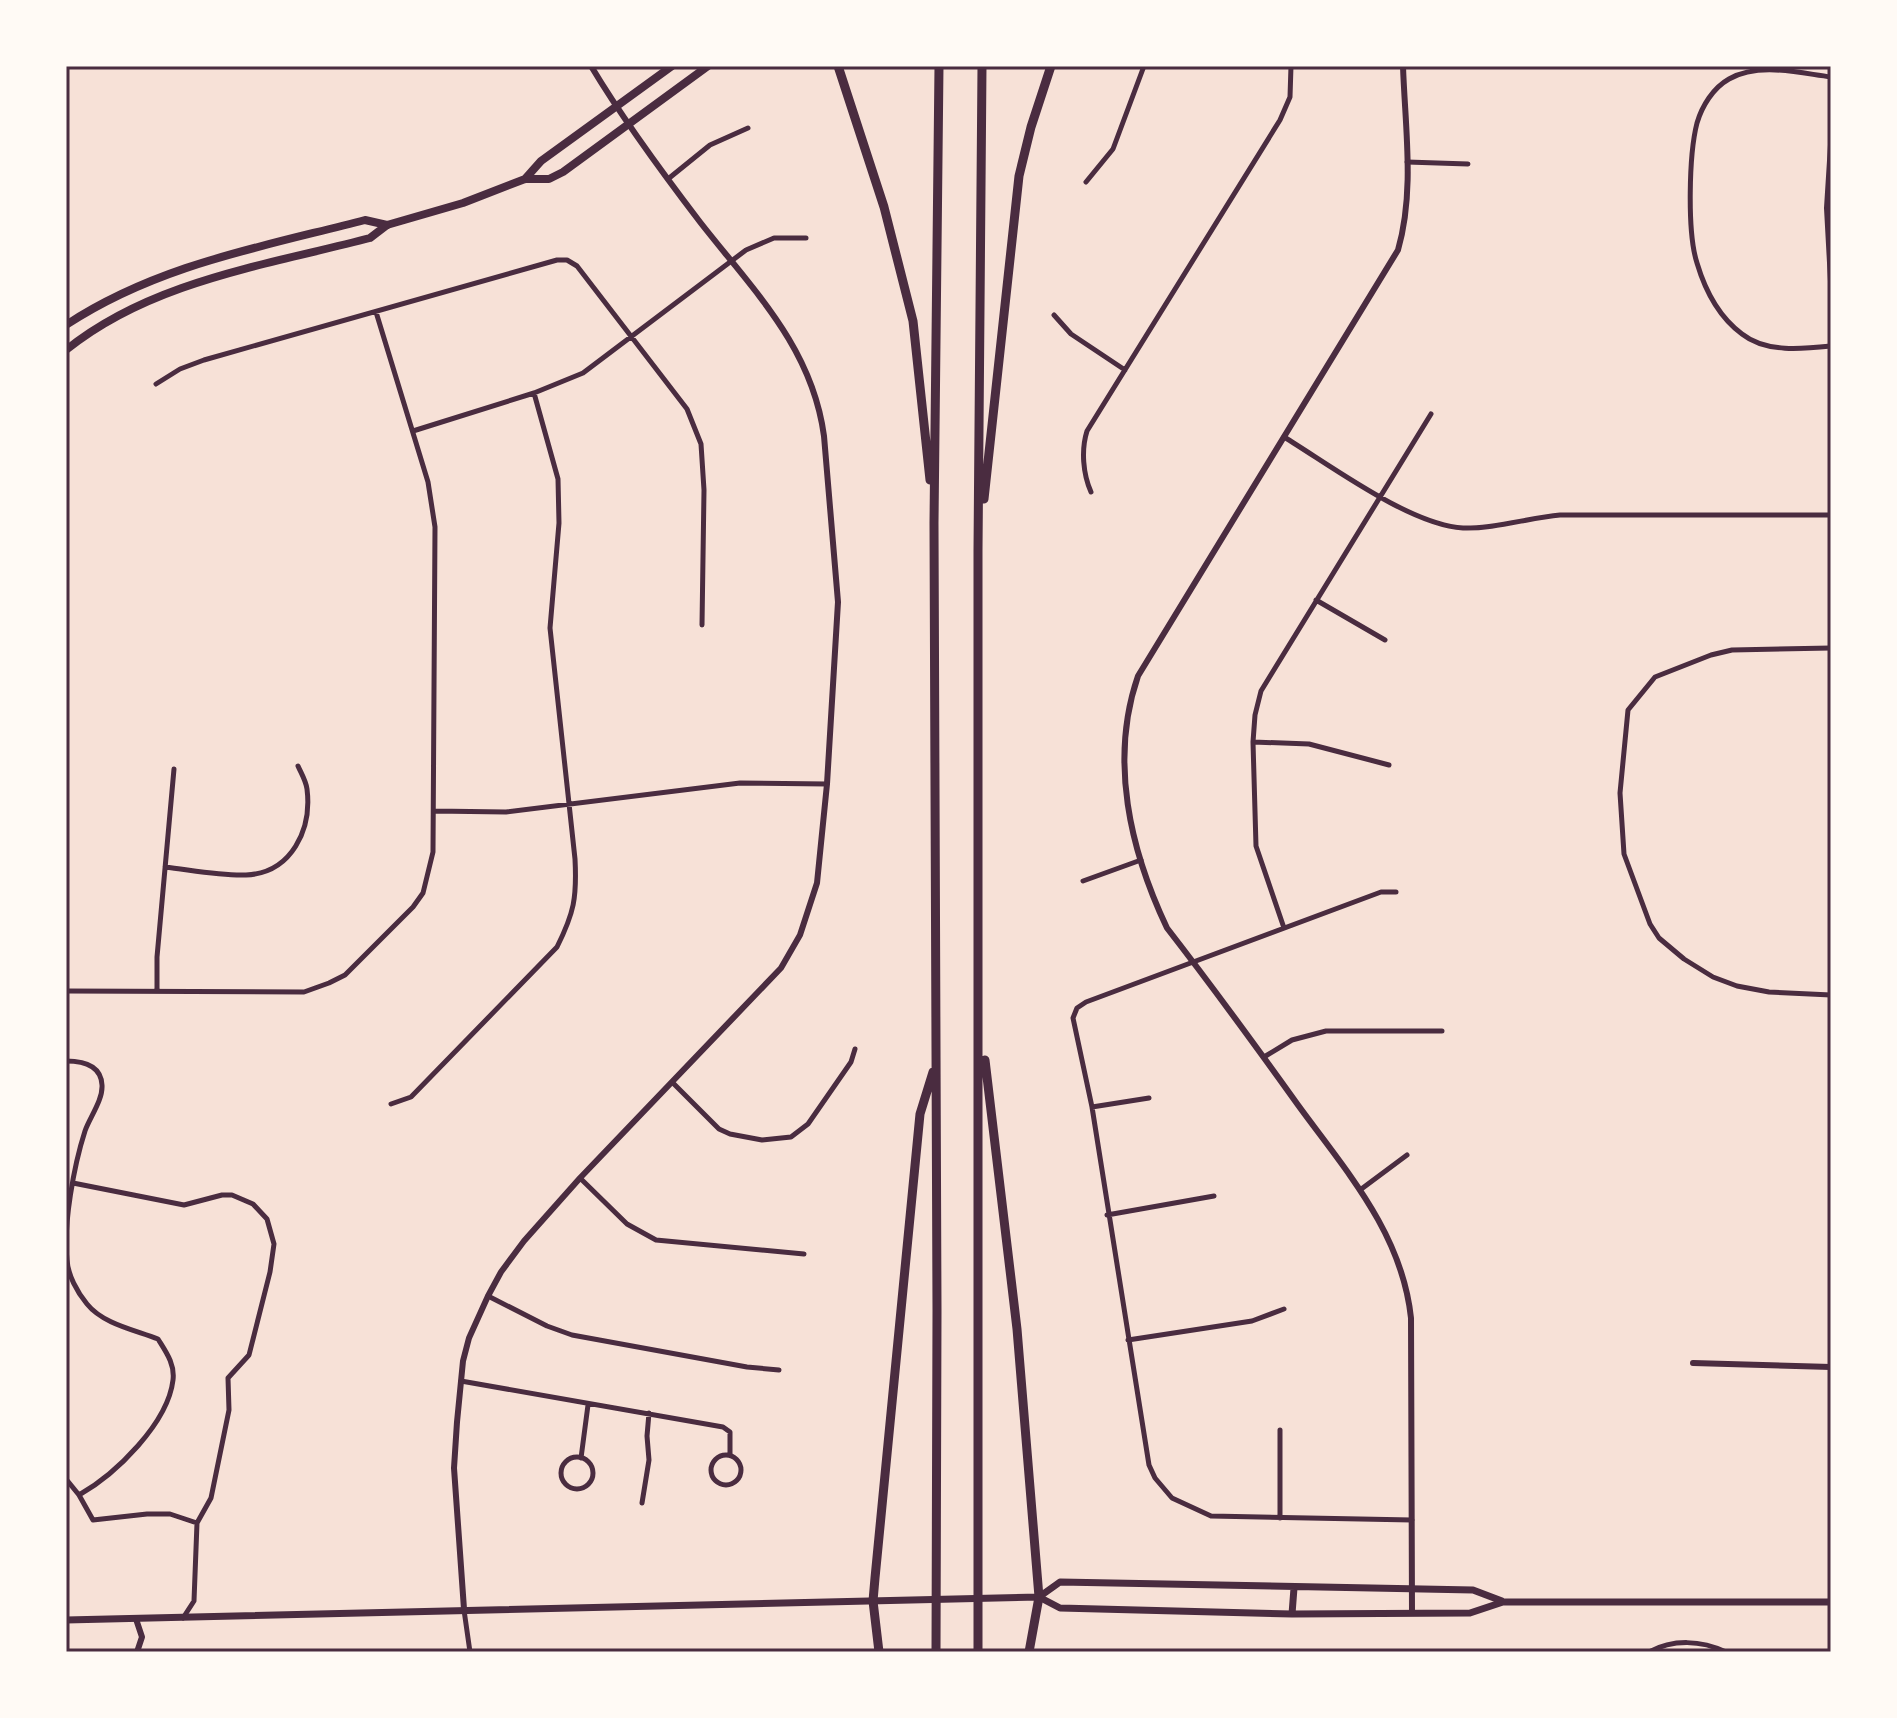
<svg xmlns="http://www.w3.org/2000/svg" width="1897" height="1718" font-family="Jost,sans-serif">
  <rect width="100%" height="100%" fill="#f7e1d7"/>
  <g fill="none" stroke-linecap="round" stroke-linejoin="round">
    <path stroke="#4a2c40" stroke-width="5" d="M1831,77c-32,-4 -72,-15 -102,2 -16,9 -27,27 -32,44 -8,31 -10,109 0,140 8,27 22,54 45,71 24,19 61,15 89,12
      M1407,162l61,2
      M668,179l42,-34 38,-17
      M1086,182l27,-33 31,-83
      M1054,315l17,19 54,36
      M156,384l24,-15 24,-9 353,-100h10l10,6 110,143 14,35 3,46 -2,135
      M413,431l121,-38 49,-20 163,-123 28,-12h32
      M1284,437c46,28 126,88 179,91 31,1 65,-10 97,-13h271
      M1091,492c-8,-18 -10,-42 -4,-61l193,-311 10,-23 1,-31
      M1316,600l69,40
      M1831,648l-99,2 -21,5 -56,22 -27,33 -8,83 4,61 26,70 9,14 25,21 29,18 24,9 32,6 62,3
      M1253,742l56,2 80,21
      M434,811l72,1 234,-29 87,1
      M165,867c26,3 55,9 81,8 46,-2 66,-46 61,-86 -1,-8 -6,-16 -9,-23
      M1083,881l58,-21
      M1396,892h-15l-295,110 -9,6 -4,10 19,89 57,358 6,13 17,20 39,18 201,4
      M1284,928l-28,-82 -3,-104 2,-27 6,-24 170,-277
      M157,990v-33l17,-188
      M66,991l238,1 25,-9 16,-8 68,-68 10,-14 10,-41 2,-325 -7,-45 -52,-170
      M1264,1057l28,-17 34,-9h116
      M66,1061c17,0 35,4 36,24 1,15 -12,32 -17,46 -11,34 -22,94 -18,129 1,15 10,32 20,44 16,20 48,26 71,35 8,13 17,25 15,41 -5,43 -57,94 -94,115
      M673,1083l46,46 11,5 32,6 29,-3 17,-13 43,-62 4,-13
      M391,1104l20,-7 146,-150c17,-34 20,-49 18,-88l-25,-231 9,-105 -1,-44 -24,-86
      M1092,1107l57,-9
      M580,1178l47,46 29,16 148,14
      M73,1183l111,22 38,-10h10l21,9 14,15 7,25 -4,28 -21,83 -21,23 1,32 -18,88 -14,25 -3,78 -11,17
      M1360,1190l47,-35
      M1107,1215l107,-19
      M488,1296l59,30 25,9 175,32 32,3
      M1128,1340l124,-19 32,-12
      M461,1381l262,46 7,5v22
      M711 1470a15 15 0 1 1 30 0a15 15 0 1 1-30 0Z
      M561 1473a16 16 0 1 1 32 0a16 16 0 1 1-32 0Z
      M581,1458l7,-53
      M66,1479l13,16 14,25 54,-6h23l27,9
      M642,1503l7,-43 -2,-24 2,-23
      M1280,1518v-88
      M464,1610l6,42
      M1649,1652c24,-13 52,-12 77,0"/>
    <path stroke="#4a2c40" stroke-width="6" d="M1403,66c2,61 12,125 -5,184l-260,426c-29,84 -8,174 29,252 45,58 88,117 131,177 48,66 104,128 113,213l1,295
      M1831,145l-4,63 4,73
      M1693,1363l138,4
      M464,1609l-10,-141 3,-46 6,-61 6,-23 19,-42 13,-24 23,-31 56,-63 201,-210 19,-33 17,-52 10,-99 11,-182 -14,-166c-12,-89 -71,-146 -124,-214 -39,-51 -76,-101 -109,-156
      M136,1619l6,18 -5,15"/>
    <path stroke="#4a2c40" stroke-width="7" d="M1039,1597l21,-15 413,8 29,11
      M1292,1614l2,-26
      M66,1620l973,-23 21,11 232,6 178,-1 33,-11h328"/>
    <path stroke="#4a2c40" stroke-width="8" d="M525,179l16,-18 131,-95
      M66,325c91,-60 195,-78 299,-105l22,5
      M66,350c85,-69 201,-85 304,-112l17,-13 76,-22 62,-24h24l14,-7 145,-106"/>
    <path stroke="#4a2c40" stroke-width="9" d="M838,66l46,141 29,114 17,159
      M984,499l35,-323 12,-49 20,-61
      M985,1060l32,269 22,268 -10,55
      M879,1652l-6,-51 2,-23 45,-464 13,-42
      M936,1652l1,-341 -3,-788 5,-457
      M978,1652v-1102l4,-484"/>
  </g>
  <rect width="1897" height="1718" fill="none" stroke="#fffaf5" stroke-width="136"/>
  <rect x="68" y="68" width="1761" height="1582" fill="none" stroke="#4a2c40" stroke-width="3"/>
</svg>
